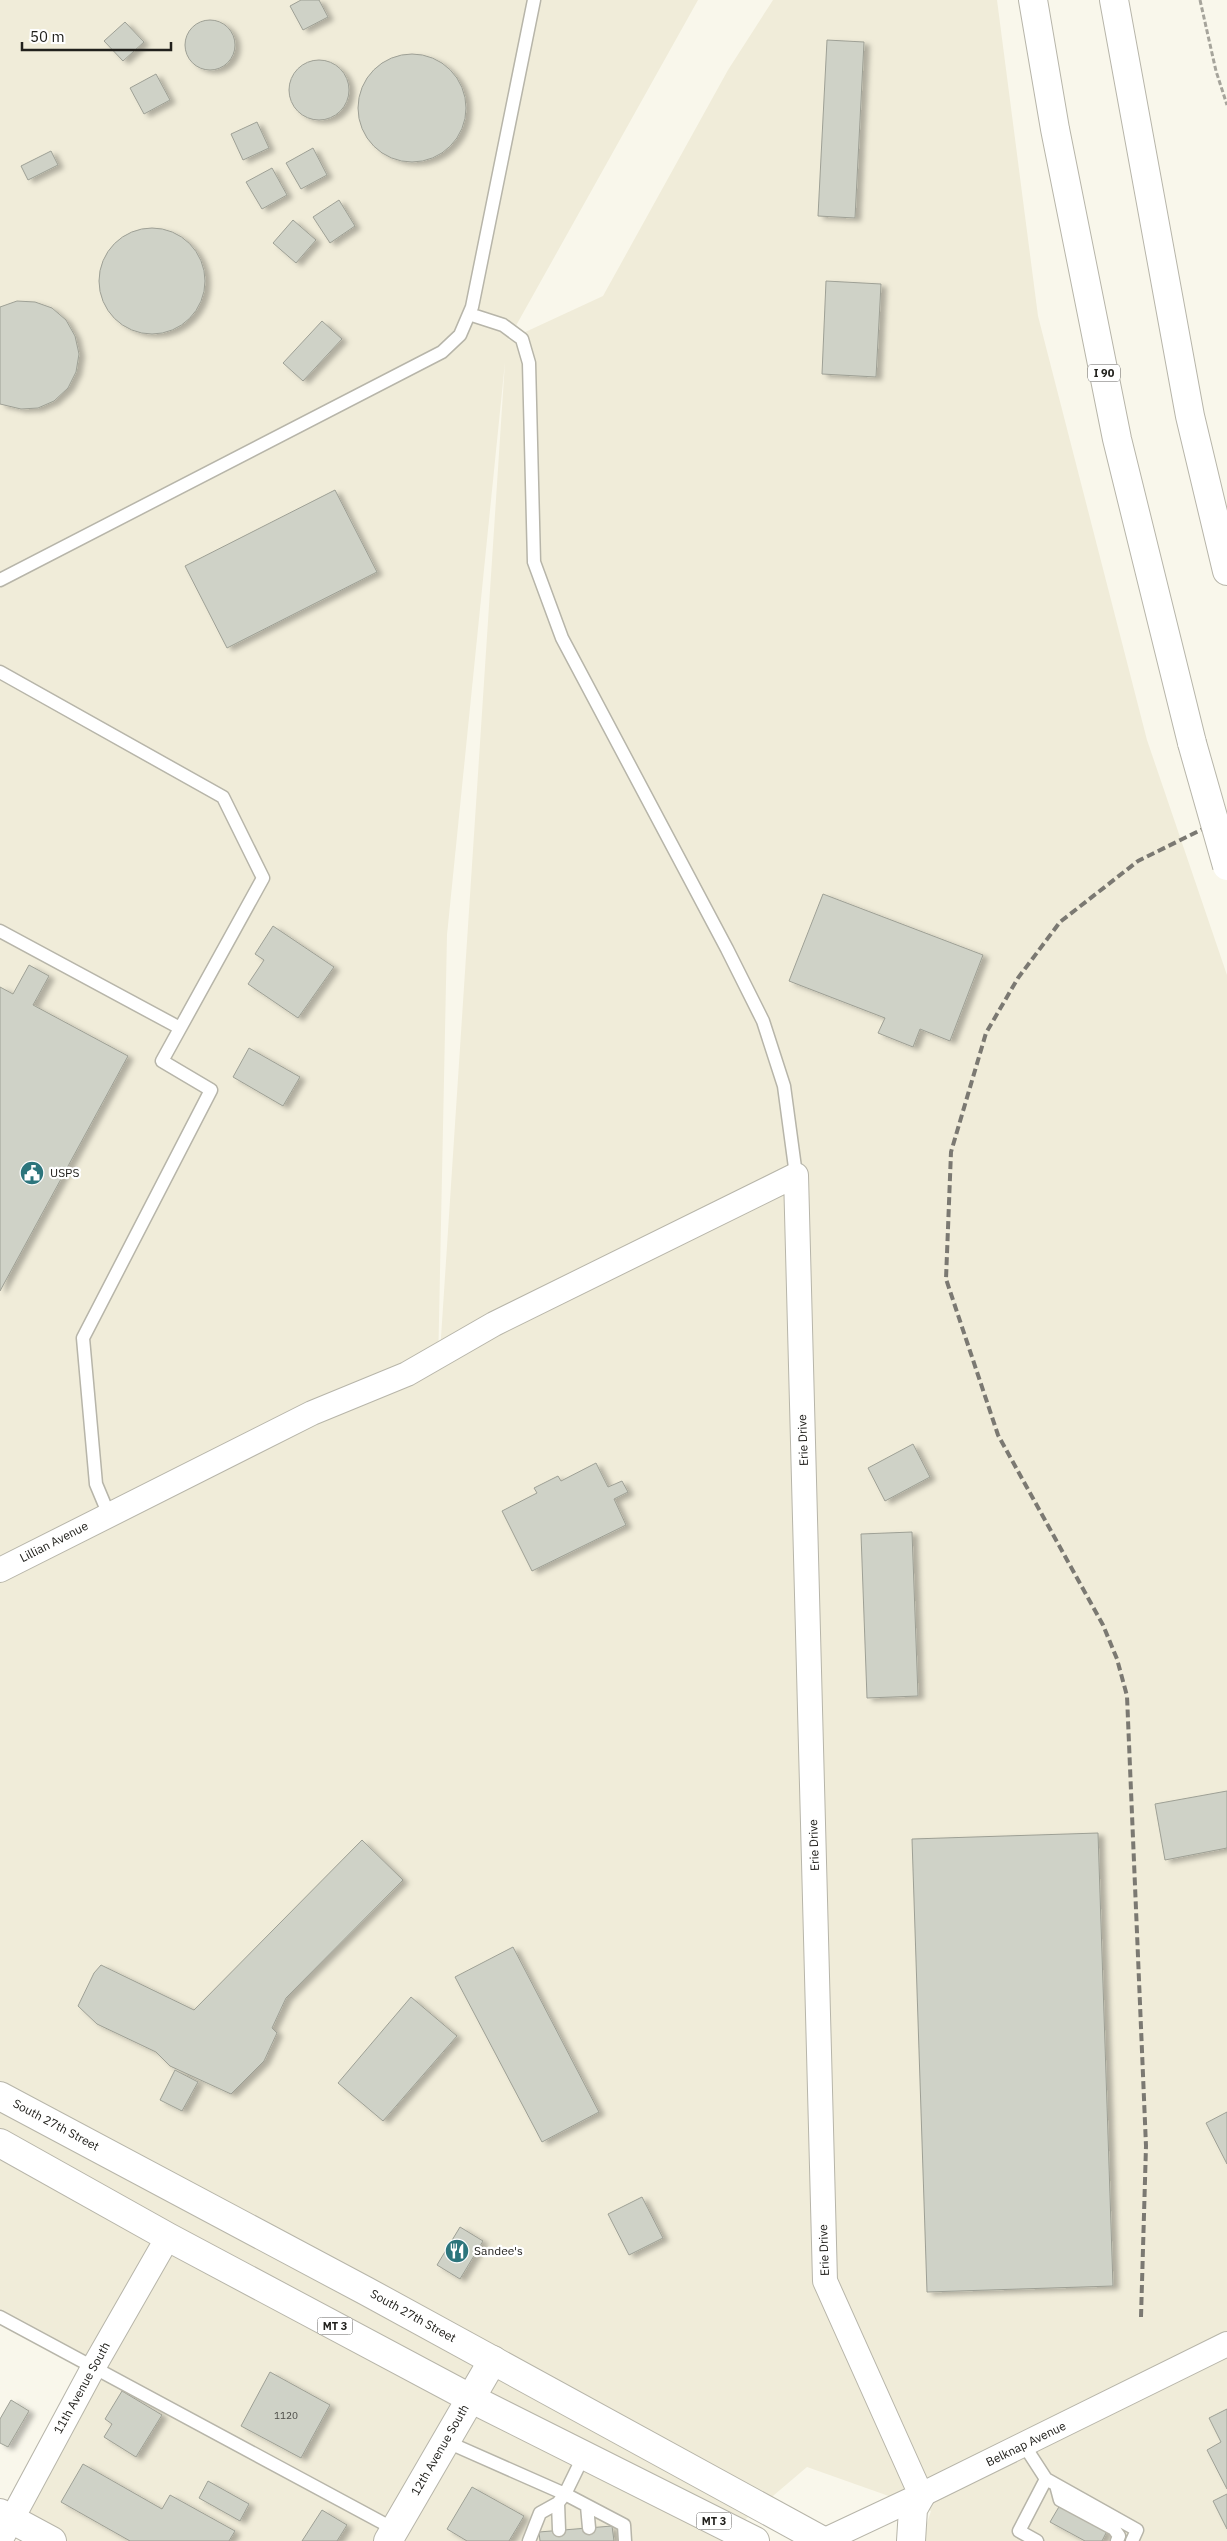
<svg xmlns="http://www.w3.org/2000/svg" width="1227" height="2541" font-family="'IBM Plex Sans',sans-serif">
  <defs>
    <filter id="shadow"><feDropShadow dx="5.5" dy="3" stdDeviation="2.5" flood-color="#0004"/></filter>
  </defs>
  <rect width="100%" height="100%" fill="#f9f7eb"/>
  <path fill="#f0ecd9" fill-rule="evenodd" d="M0,0h698l-190,340 95,-44 125,-226 45,-70h224l41,316 109,424 80,235v1566h-306l10,-30 -124,-44 -87,74h-668l-41,-22 81,-151 -92,-51zM505,362l-66,1006h-1l9,-433z"/>
  <path fill="#cfd2c7" stroke="#9ea095" filter="url(#shadow)" d="M301,0h18l9,17 -25,13 -13,-24z
    M185 45a25 25 0 1 1 50 0a25 25 0 1 1-50 0Z
    M125,22l19,20 -21,19 -19,-20z
    M827,40l37,2 -9,176 -37,-2z
    M358 108a54 54 0 1 1 108 0a54 54 0 1 1-108 0Z
    M289 90a30 30 0 1 1 60 0a30 30 0 1 1-60 0Z
    M156,74l14,26 -26,14 -14,-26z
    M257,122l12,26 -26,12 -12,-26z
    M313,148l14,27 -26,14 -15,-26z
    M51,151l7,14 -30,15 -7,-14z
    M272,168l15,27 -25,14 -16,-27z
    M339,200l16,26 -25,17 -17,-26z
    M293,220l23,20 -20,23 -23,-20z
    M99 281a53 53 0 1 1 106 0a53 53 0 1 1-106 0Z
    M826,281l55,3 -5,93 -54,-3z
    M17,301l18,1 17,6 14,12 9,16 4,18 -3,18 -8,16 -14,13 -16,7 -17,1 -21,-5v-97z
    M322,321l20,18 -39,42 -20,-18z
    M335,490l42,82 -150,76 -42,-82z
    M823,894l160,61 -33,86 -30,-12 -7,18 -35,-14 7,-15 -96,-37z
    M273,926l61,41 -36,51 -50,-34 16,-24 -9,-6z
    M29,965l20,11 -16,29 95,51 -128,235v-304l13,7z
    M249,1048l51,29 -17,29 -50,-29z
    M913,1444l17,33 -45,24 -17,-33z
    M596,1463l12,24 14,-6 6,11 -14,7 12,26 -94,46 -30,-60 35,-18 -3,-5 24,-12 3,5z
    M912,1532l6,164 -51,2 -6,-164z
    M1227,1791v57l-62,12 -10,-56z
    M1098,1833l15,453 -186,6 -15,-453z
    M362,1840l41,40 -117,118 -14,30 5,5 -13,28 -33,33 -61,-28 -14,-14 -59,-28 -19,-18 16,-33 7,-8 93,45z
    M513,1947l86,165 -57,30 -87,-165z
    M411,1997l46,39 -74,85 -45,-38z
    M175,2070l23,12 -16,29 -22,-11z
    M1227,2112v52l-21,-41z
    M642,2197l21,41 -34,17 -21,-41z
    M460,2227l23,14 -23,38 -23,-14z
    M270,2372l60,33 -29,53 -60,-32z
    M122,2391l40,24 -26,42 -32,-20 8,-13 -7,-5z
    M11,2400l18,11 -21,36 -8,-4v-24z
    M1227,2409v80l-20,-39 14,-8 -12,-24z
    M83,2464l79,45 8,-14 65,36 -6,10h-99l-69,-39z
    M208,2481l41,23 -9,17 -41,-23z
    M472,2487l52,29 -15,25h-42l-20,-12z
    M1227,2494v35l-14,-28z
    M1060,2505l47,26 -5,10h-17l-35,-19z
    M322,2510l25,15 -10,16h-35z
    M612,2526l2,15h-74l-1,-9z"/>
  <g fill="none" stroke-linecap="round" stroke-linejoin="round">
    <g stroke="#b7b5a9" stroke-width="15">
      <path id="lane" d="M469,314l34,11 19,14 7,24 5,199 28,76 165,311 36,72 21,65 12,89
        M0,580l442,-228 18,-17 12,-28 62,-307
        M0,672l223,125 40,81 -101,183 49,29 -128,248 13,146 13,31
        M0,931l180,97
        M0,2317l394,212
        M445,2441l120,53 19,-39
        M1024,2445l22,34 91,51 -5,11
        M1056,2485l4,15 54,29 5,7 -2,5
        M558,2503l1,27
        M587,2506l2,22
        M529,2541l11,-28 18,-10 7,-9 59,31 1,16
        M1037,2541l-18,-10 27,-52"/>
    </g>
    <g stroke="#b7b5a9" stroke-width="26">
      <path id="street" d="M0,1570l312,-157 95,-39 87,-50 302,-149 29,1106 96,214
        M0,2541l93,-173 75,-131
        M823,2541l98,-46 306,-151"/>
    </g>
    <g stroke="#b7b5a9" stroke-width="30">
      <path id="secondary" d="M0,2513l52,28
        M388,2541l105,-181"/>
    </g>
    <g stroke="#b7b5a9" stroke-width="30">
      <path id="primary" d="M0,2096l366,195 457,250
        M0,2143l168,94 302,161 285,143
        M911,2541l2,-32 8,-14"/>
    </g>
    <g stroke="#b7b5a9" stroke-width="30">
      <path id="highway" d="M1033,0l22,129 62,310 75,304
        M1114,0l76,416 37,155"/>
    </g>
    <path stroke="#a6a49b" stroke-width="3" stroke-dasharray="5 2.5" stroke-linecap="butt" d="M1200,0l16,71 11,34"/>
    <use href="#lane" stroke="#fff" stroke-width="12"/>
    <use href="#street" stroke="#fff" stroke-width="24"/>
    <use href="#secondary" stroke="#fff" stroke-width="28"/>
    <use href="#primary" stroke="#fff" stroke-width="28"/>
    <use href="#highway" stroke="#fff" stroke-width="28"/>
    <path stroke="#7b7972" stroke-width="4" stroke-dasharray="8 4" stroke-linecap="butt" d="M1141,2317l5,-171 -19,-450 -10,-37 -14,-34 -105,-190 -52,-156 5,-127 35,-119 32,-55 42,-56 78,-61 89,-44"/>
    <g stroke="#b7b5a9" stroke-width="30" stroke-linecap="butt">
      <path id="highway-bridge" d="M1192,743l35,123"/>
    </g>
    <use href="#highway-bridge" stroke="#fff" stroke-width="28"/>
  </g>
  <defs>
    <g id="civic-disc" transform="scale(1.25)"><circle r="9.5" fill="#2c757c" stroke="#fff"/><path d="M-.6-6.5H3V-4.5H.6V-3L4-1V1h2V6H-6V1h2V-1L-.6-3ZM-1.2 2.5V6h2.4V2.5Z" fill="#fff"/></g>
    <g id="restaurant-disc" transform="scale(1.25)"><circle r="9.5" fill="#2c757c" stroke="#fff"/><path d="M-5-6h1v4h1v-4h1v4h1v-4h1v5L-1.5 .5V6h-2V.5L-5-1ZM5-6V6H3V1.5H1.5Q1.5-4 5-6Z" fill="#fff"/></g>
  </defs>
  <g fill-rule="evenodd">
    <use href="#civic-disc" x="32" y="1173"/>
    <use href="#restaurant-disc" x="457" y="2251"/>
  </g>
  <g text-anchor="middle" stroke-width="4.5" stroke-linejoin="round" paint-order="stroke">
    <g font-size="10" fill="#4c4c47">
      <text x="286" y="2419">1120</text>
    </g>
    <g fill="#fff" stroke="#646360" stroke-width="1">
      <rect x="1088" y="364.5" width="32" height="17" rx="4"/>
      <rect x="317.5" y="2317.5" width="35" height="17" rx="4"/>
      <rect x="696.5" y="2512.5" width="35" height="17" rx="4"/>
    </g>
    <g font-size="11" font-weight="bold" fill="#21201c">
      <text x="1104" y="377">I 90</text>
      <text x="335" y="2330">MT 3</text>
      <text x="714" y="2525">MT 3</text>
    </g>
    <g font-size="12" fill="#21201c" stroke="#fff" text-anchor="start">
      <text x="50" y="1177">USPS</text>
      <text x="474" y="2255">Sandee's</text>
    </g>
    <g font-size="12" fill="#21201c" stroke="#fff">
      <text transform="translate(803 1440) rotate(-92)" y="4">Erie Drive</text>
      <text transform="translate(54 1542) rotate(-27)" y="4">Lillian Avenue</text>
      <text transform="translate(814 1845) rotate(-92)" y="4">Erie Drive</text>
      <text transform="translate(56 2125) rotate(28)" y="4">South 27th Street</text>
      <text transform="translate(824 2250) rotate(-92)" y="4">Erie Drive</text>
      <text transform="translate(413 2316) rotate(29)" y="4">South 27th Street</text>
      <text transform="translate(82 2388) rotate(-61)" y="4">11th Avenue South</text>
      <text transform="translate(1026 2444) rotate(-26)" y="4">Belknap Avenue</text>
      <text transform="translate(440 2450) rotate(-60)" y="4">12th Avenue South</text>
    </g>
  </g>
  <path d="M22 42v8h149v-8" fill="none" stroke="#21201c" stroke-width="2.5"/>
  <text x="30" y="42" font-size="15" fill="#21201c" stroke="#ffffff" stroke-width="4" paint-order="stroke">50 m</text>
</svg>
